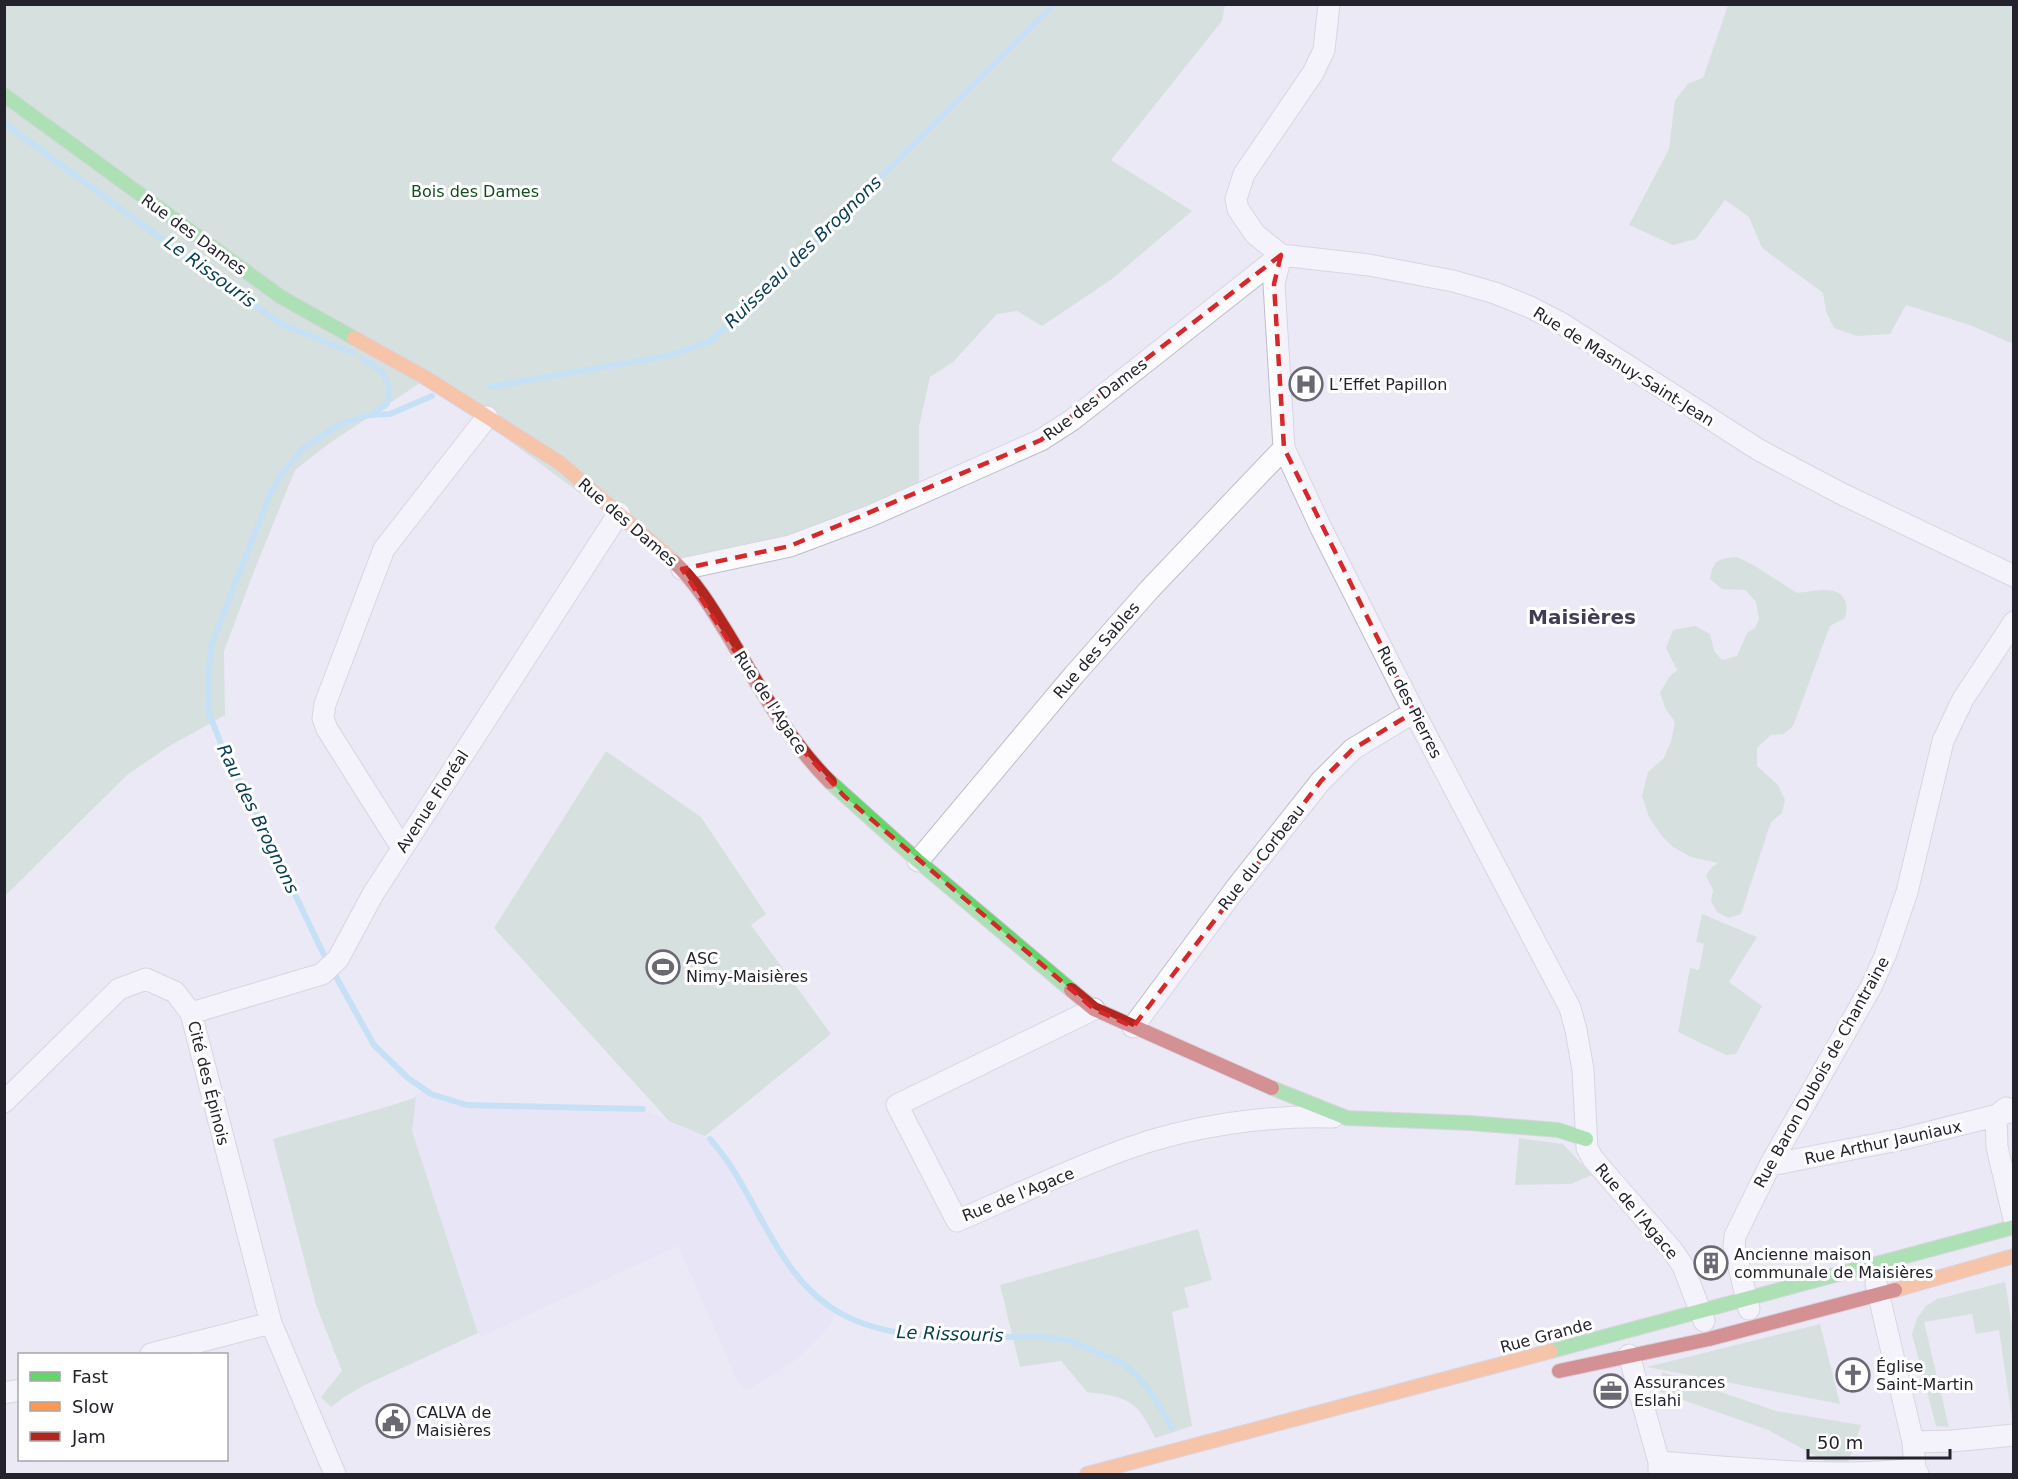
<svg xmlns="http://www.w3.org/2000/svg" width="2018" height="1479" font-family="'DejaVu Sans',sans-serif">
  <rect width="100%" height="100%" fill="#ece9f6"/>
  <path fill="#e3dff8" d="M424,1088l7,6 17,6 19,5 176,4 67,30 12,14 15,22 53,92 15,17 33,28 -14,20 -31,30 -47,29 -9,-11 -59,-134 -198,91 -68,-206 4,-34z"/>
  <path fill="#bad6c1" d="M5,5h1220l-3,16 -111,139 81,51 -80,68 -70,47 -25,-15 -20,3 -44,48 -23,15 -11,49v69l-237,74 -256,-190 -99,66 -32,25 -44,109 -27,72 1,64 -57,32 -41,28 -122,121z
    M1728,5h285v339l-43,-19 -64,-20 -16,29 -33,2 -23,-8 -8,-17 -3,-18 -61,-45 -13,-31 -24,-17 -29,39 -23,6 -44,-20 40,-76 6,-49 14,-17 14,-5z
    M1737,557l18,9 42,27c15,-1 43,-10 49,10 1,4 0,11 -1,15l-15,8 -37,100 -9,8 -13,1 -14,13v18l21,19 7,15 -3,13 -11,9 -30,92 -12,4 -12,-6 -6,-11 2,-11 -7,-14 5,-8 7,-5 -27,-6 -18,-10 -12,-12 -12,-18 -7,-21 6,-24 16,-14 7,-17 4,-19 -9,-12 -6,-17 9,-16 8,-7 -11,-22 7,-18 22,-4 15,8 4,17 8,9 15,-4 10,-23 8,-5 4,-9 -3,-17 -11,-12 -23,-1 -12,-10c3,-19 9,-21 27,-22z
    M606,751l95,66 65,97 -15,11 80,109 -126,102 -36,-15 -175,-193z
    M1702,914l55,23 -28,45 33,24 -26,48 -10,1 -48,-23 12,-64 9,2 5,-26 -8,-2z
    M416,1097l-4,34 66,202 -113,52 -21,12 -13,10 -10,-10 21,-26 -26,-66 -43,-166 120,-34z
    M1519,1138l44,6 29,31 -21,9 -56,1z
    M1198,1229l14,51 -28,8 5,19 -17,5 20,114 -37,12c-18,-38 -27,-41 -68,-46l-26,-31 -41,6 -20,-82z
    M2005,1282l8,49v95l-14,-96 -23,4 -4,-20 -48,8 25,105 -13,-1 -24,-92 5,-16 9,-12 11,-7z
    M1820,1324l20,80 -193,-37z
    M1663,1372l113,39 85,14 -16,47 -77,-42 -113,-40z"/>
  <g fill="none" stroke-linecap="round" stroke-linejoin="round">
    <path stroke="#97d5f5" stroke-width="6" d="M4,123l197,145 80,56 72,29
      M362,358l19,13 9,17 -3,16 -15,10
      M490,387l181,-32 39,-14 45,-39 299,-298
      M432,396l-42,18 -20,1 -30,9 -38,25 -20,25 -12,20 -59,152 -3,34 1,33 16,41 29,55 71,148 49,88 34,33 23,16 36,11 176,4
      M710,1139c48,53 64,137 130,174 51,29 117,23 174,24 13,0 28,-1 41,1 16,2 33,10 47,17 7,3 15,5 21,9 23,16 37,42 49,65"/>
    <g stroke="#bfbdc8" stroke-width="23">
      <path id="street" d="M1329,4l-5,46 -11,23 -69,101 -8,25 2,10 17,25 26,21 88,10 84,16 42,12 35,14 31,16 198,127 81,43 174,83
        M1281,255l-7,29 10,164 37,80 93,184 156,296 6,22 7,40 4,78 6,11 79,91 11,16 21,55
        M682,569l108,-23 80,-30 171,-76 31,-20 209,-165
        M402,848l-75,-119 -4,-11 2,-14 59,-155 103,-132
        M918,861l156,-186 75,-85 135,-142
        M1094,1009l-197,96 60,116c56,-24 111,-51 169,-72 63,-23 140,-34 207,-32
        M191,1013l131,-39 16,-15 35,-65 246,-381
        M1133,1027l103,-139 85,-107 32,-32 61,-37
        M4,1102l115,-113 27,-10 29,13 16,21 80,310 64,151
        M2006,1108l-10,8 1,31 17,72
        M1770,1165l133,-26 111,-28
        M1876,1283l37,159 2,27 3,5
        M1749,1309l-15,-63 1,-10 35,-71 101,-178 14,-31 22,-64 36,-151 20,-42 51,-77
        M151,1354l120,-31
        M1629,1355l30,107v12
        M4,1393l16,-3
        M1913,1442l39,-1 62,-6
        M1659,1462c84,6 172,17 256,7"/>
    </g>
    <g stroke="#bfbdc8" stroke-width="16">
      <path id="fast" d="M4,95l277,202 73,41
        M830,782l88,79 153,129
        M1272,1088l75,30 123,5 88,7 28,9
        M1551,1351l463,-124"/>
    </g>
    <g stroke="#bfbdc8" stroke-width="16">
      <path id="slow" d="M354,338l72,40 134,85 113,98
        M1895,1290l119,-34
        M1087,1474l464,-123"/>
    </g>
    <g stroke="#bfbdc8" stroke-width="16">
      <path id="jam" d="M673,561c23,21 39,48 55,74 31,51 59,104 102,147
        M1071,990l23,19 178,79
        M1559,1371l150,-32 186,-49"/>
    </g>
    <use href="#street" stroke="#fcfcfe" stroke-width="21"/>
    <use href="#fast" stroke="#63d668" stroke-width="14"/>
    <use href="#slow" stroke="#ff974d" stroke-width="14"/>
    <use href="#jam" stroke="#b3261e" stroke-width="14"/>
  </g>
  <path d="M0 0H2018V1479H0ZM1281,255l-7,29 10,164 130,264 -61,37 -32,32 -188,246 -39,-18 -250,-213 -55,-61 -107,-166 108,-23 251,-106z" fill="#ece9f6" fill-opacity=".55" fill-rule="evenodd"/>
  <path fill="none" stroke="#d62828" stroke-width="4.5" stroke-dasharray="12 8" stroke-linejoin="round" d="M1281,255l-7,29 10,164 130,264 -61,37 -32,32 -188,246 -39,-18 -250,-213 -55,-61 -107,-166 108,-23 251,-106z"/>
  <defs>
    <g id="hospital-ring" transform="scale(1.725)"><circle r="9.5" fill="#fff" stroke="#6a6873" stroke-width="1.5"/><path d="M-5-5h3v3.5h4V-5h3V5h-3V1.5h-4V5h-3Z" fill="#6a6873"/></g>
    <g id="stadium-ring" transform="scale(1.725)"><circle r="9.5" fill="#fff" stroke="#6a6873" stroke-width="1.5"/><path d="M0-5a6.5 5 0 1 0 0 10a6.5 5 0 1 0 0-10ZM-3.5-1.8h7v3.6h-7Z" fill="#6a6873"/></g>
    <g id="building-ring" transform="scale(1.725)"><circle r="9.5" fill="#fff" stroke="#6a6873" stroke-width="1.5"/><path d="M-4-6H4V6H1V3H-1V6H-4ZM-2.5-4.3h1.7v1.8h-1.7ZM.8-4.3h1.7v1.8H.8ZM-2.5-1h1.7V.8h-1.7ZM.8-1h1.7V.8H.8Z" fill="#6a6873"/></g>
    <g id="church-ring" transform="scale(1.725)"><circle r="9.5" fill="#fff" stroke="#6a6873" stroke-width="1.5"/><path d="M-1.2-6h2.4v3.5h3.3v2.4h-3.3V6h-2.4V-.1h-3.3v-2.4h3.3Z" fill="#6a6873"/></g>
    <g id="office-ring" transform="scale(1.725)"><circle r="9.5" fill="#fff" stroke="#6a6873" stroke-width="1.5"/><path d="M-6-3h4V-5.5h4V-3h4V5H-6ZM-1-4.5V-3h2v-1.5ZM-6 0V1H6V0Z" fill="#6a6873"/></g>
    <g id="civic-ring" transform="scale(1.725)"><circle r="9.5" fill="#fff" stroke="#6a6873" stroke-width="1.5"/><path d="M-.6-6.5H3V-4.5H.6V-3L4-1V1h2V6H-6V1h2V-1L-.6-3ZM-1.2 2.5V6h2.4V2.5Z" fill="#6a6873"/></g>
  </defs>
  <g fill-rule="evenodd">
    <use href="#hospital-ring" x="1306" y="384"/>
    <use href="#stadium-ring" x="663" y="967"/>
    <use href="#building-ring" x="1711" y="1263"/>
    <use href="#church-ring" x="1853" y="1375"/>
    <use href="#office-ring" x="1611" y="1391"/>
    <use href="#civic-ring" x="393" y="1421"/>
  </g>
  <g text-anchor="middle" stroke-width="6" stroke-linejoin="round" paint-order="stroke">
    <g font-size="16" fill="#134d1f" stroke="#fff">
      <text x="475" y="197">Bois des Dames</text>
    </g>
    <g font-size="16" fill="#24232d" stroke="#fff">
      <text transform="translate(194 234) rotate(36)" y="6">Rue des Dames</text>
      <text transform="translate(1624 366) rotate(32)" y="6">Rue de Masnuy-Saint-Jean</text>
      <text transform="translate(1095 399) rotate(-37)" y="6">Rue des Dames</text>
      <text transform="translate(628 522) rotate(41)" y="6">Rue des Dames</text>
      <text transform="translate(1096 650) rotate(-49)" y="6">Rue des Sables</text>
      <text transform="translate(771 702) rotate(57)" y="6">Rue de l'Agace</text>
      <text transform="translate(1410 702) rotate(63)" y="6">Rue des Pierres</text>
      <text transform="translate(432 801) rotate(-57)" y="6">Avenue Floréal</text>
      <text transform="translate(1261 857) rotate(-52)" y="6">Rue du Corbeau</text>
      <text transform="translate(1821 1072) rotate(-61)" y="6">Rue Baron Dubois de Chantraine</text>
      <text transform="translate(209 1083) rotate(76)" y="6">Cité des Épinois</text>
      <text transform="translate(1883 1142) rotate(-12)" y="6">Rue Arthur Jauniaux</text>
      <text transform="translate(1018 1194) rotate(-22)" y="6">Rue de l'Agace</text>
      <text transform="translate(1637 1211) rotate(50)" y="6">Rue de l'Agace</text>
      <text transform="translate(1546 1335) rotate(-15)" y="6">Rue Grande</text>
    </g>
    <g font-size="16" fill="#24232d" stroke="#fff" text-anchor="start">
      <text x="1329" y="390">L’Effet Papillon</text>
      <text x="686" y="964">ASC<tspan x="686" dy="18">Nimy-Maisières</tspan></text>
      <text x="1734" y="1260">Ancienne maison<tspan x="1734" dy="18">communale de Maisières</tspan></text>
      <text x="1876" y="1372">Église<tspan x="1876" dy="18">Saint-Martin</tspan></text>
      <text x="1634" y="1388">Assurances<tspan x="1634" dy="18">Eslahi</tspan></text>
      <text x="416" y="1418">CALVA de<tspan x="416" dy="18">Maisières</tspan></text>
    </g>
    <g font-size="18" font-style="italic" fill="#073e53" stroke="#fff">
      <text transform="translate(803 252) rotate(-44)" y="6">Ruisseau des Brognons</text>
      <text transform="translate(210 272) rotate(36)" y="6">Le Rissouris</text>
      <text transform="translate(258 819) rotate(64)" y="6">Rau des Brognons</text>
      <text transform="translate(950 1334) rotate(2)" y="6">Le Rissouris</text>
    </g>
    <g font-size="20" font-weight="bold" fill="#413c53" stroke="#fff">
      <text x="1582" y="624">Maisières</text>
    </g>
  </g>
  <rect width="2018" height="1479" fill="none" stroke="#24232d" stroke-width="12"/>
  <rect x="18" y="1353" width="210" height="108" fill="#ffffff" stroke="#a7a7ab" stroke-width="1.5"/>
  <rect x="30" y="1372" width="30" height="9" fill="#63d668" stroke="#a7a7ab" stroke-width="1.5"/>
  <text x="72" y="1383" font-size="18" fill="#24232d">Fast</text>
  <rect x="30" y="1402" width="30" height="9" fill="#ff974d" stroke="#a7a7ab" stroke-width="1.5"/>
  <text x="72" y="1413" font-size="18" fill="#24232d">Slow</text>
  <rect x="30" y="1432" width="30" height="9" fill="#b3261e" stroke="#a7a7ab" stroke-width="1.5"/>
  <text x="72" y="1443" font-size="18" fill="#24232d">Jam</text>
  <path d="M1808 1449v9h142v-9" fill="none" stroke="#24232d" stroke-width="3"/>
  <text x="1817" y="1449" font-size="18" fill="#24232d" stroke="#ffffff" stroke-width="4.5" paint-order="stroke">50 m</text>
</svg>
